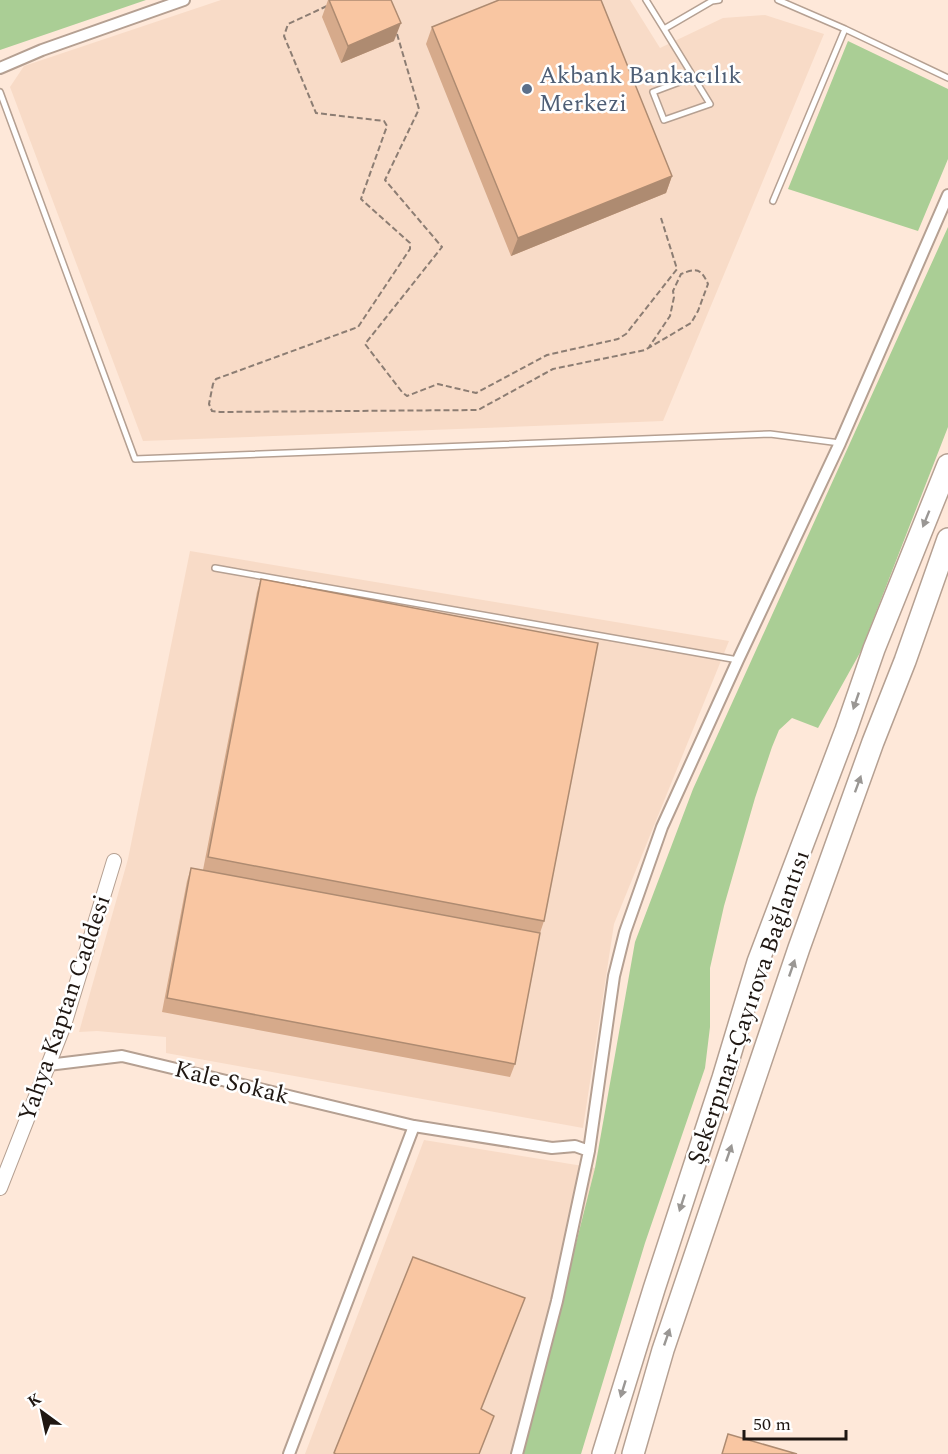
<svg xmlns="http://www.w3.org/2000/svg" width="948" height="1454" font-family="Spectral,serif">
  <rect width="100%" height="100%" fill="#fee8d9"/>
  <path fill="#f8dbc7" d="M221,0h409l30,48 63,-30 42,-3 59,19 -161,387 -520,20 -133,-354 14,-21z
    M190,551l539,90 -115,283 -31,204 -417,-75v-16l-69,-6 -18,1 49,-173z
    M424,1140l171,28 -72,286h-218z"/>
  <path fill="#aace95" d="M0,0h146l-146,50z
    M848,41l100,48v70l-30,72 -130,-42z
    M948,227v200l-87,224 -43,77 -26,-10 -13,12 -7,17 -17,51 -31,108 -14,62v59l-5,41 -60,175 -64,211h-58l72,-286 40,-226 58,-153z"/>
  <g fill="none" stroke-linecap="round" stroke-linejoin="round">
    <g stroke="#b5a092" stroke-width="8">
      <path id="service" d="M646,0l18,29 48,-28 7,-1
        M778,0l67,29 103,49
        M664,29l46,75 -46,16 -11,-28 40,-15
        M0,92l135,367 635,-25 70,9
        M773,201l72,-172
        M215,568l523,92"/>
    </g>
    <g stroke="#b5a092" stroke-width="14">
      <path id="minor" d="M0,68l42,-18 142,-50
        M48,1065l74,-9 292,70 138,22 23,-2 14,5
        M289,1454l125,-328
        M517,1454l40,-153 32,-150 25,-175 11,-44 37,-105 76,-167 102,-217 108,-248"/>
    </g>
    <g stroke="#b5a092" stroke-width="16">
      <path id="tertiary" d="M0,1188l64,-163 50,-164"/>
    </g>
    <g stroke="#b5a092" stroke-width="24">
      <path id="motorway" d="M603,1454l51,-165 69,-211 35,-116 88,-232 28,-81 74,-184
        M633,1454l30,-104 136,-402 74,-206 32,-81 43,-122"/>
    </g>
    <path stroke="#8c7d73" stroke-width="2" stroke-dasharray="6 3" stroke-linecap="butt" d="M327,6l-39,18 -4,12 32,77 68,8 3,5 -26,73 49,44v6l-52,78 -142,52 -3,5 -4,20 3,7 8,1 258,-2 75,-41 92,-19 46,-27 7,-12 10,-27c-7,-16 -12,-16 -27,-10l-8,17 1,6 -4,19 -21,31
      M397,34l22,75 -34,71 57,67 -77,97 37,48 5,4 31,-12 38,9 71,-38 71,-16 8,-5 51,-65 -16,-51"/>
    <use href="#service" stroke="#fff" stroke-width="5"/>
    <use href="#minor" stroke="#fff" stroke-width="10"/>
    <use href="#tertiary" stroke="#fff" stroke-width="14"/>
    <use href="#motorway" stroke="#fff" stroke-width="21"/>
  </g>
  <path fill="#d6aa8b" d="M328,0l66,41 -53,22 -19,-46z
    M432,27l240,149 -6,17 -155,63 -85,-212z
    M261,579l283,342 -4,12 -25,131 -5,13 -348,-65 25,-131 4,-13 12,2 54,-278z"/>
  <path fill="#ae8b71" d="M401,23l-7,18 -53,22 7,-17z
    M672,176l-6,17 -155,63 7,-18z"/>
  <path fill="#f9c6a2" stroke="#ae8b71" stroke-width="1.5" d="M329,0h62l10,23 -53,23z
    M499,0h102l71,176 -154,62 -86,-211z
    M261,579l337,64 -54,278 -336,-64z
    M191,868l349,65 -25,131 -348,-66z
    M413,1257l112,41 -44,111 13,7 -15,38h-143l-2,-1z
    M728,1434l69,20h-75z"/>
  <defs><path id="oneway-solid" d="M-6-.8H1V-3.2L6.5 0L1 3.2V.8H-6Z" transform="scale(1.5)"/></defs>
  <g fill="#9a9794">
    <use href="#oneway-solid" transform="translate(926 519) rotate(112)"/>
    <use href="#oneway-solid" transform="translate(856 701) rotate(109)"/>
    <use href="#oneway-solid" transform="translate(858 784) rotate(-70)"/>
    <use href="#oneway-solid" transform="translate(792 968) rotate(-71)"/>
    <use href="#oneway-solid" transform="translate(729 1153) rotate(-71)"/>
    <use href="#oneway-solid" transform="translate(682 1203) rotate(108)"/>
    <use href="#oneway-solid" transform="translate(667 1337) rotate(-71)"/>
    <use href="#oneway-solid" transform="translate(623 1389) rotate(107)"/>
  </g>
  <circle fill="#5c6f8a" stroke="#fff" stroke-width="2" cx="527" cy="89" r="6"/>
  <g text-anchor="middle" stroke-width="5" stroke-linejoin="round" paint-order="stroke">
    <g font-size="24" fill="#4e5e75" stroke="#fff" text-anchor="start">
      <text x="539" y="83">Akbank Bankacılık<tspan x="539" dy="28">Merkezi</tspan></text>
    </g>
    <g font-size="24" fill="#1f1712" stroke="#fff">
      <text transform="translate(748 1007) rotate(-71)" y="8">Şekerpınar-Çayırova Bağlantısı</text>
      <text transform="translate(64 1008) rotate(-71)" y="8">Yahya Kaptan Caddesi</text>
      <text transform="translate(232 1082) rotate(14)" y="8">Kale Sokak</text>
    </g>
  </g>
  <g transform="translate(42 1412) rotate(327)" stroke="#ffffff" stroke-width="4.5" paint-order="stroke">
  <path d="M0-4.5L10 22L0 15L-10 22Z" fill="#1f1712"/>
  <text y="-9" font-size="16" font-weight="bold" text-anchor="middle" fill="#1f1712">K</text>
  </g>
  <path d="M744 1430v9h102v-9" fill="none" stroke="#1f1712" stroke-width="3"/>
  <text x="753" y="1430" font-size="18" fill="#1f1712" stroke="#ffffff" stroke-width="4.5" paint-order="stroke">50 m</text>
</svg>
